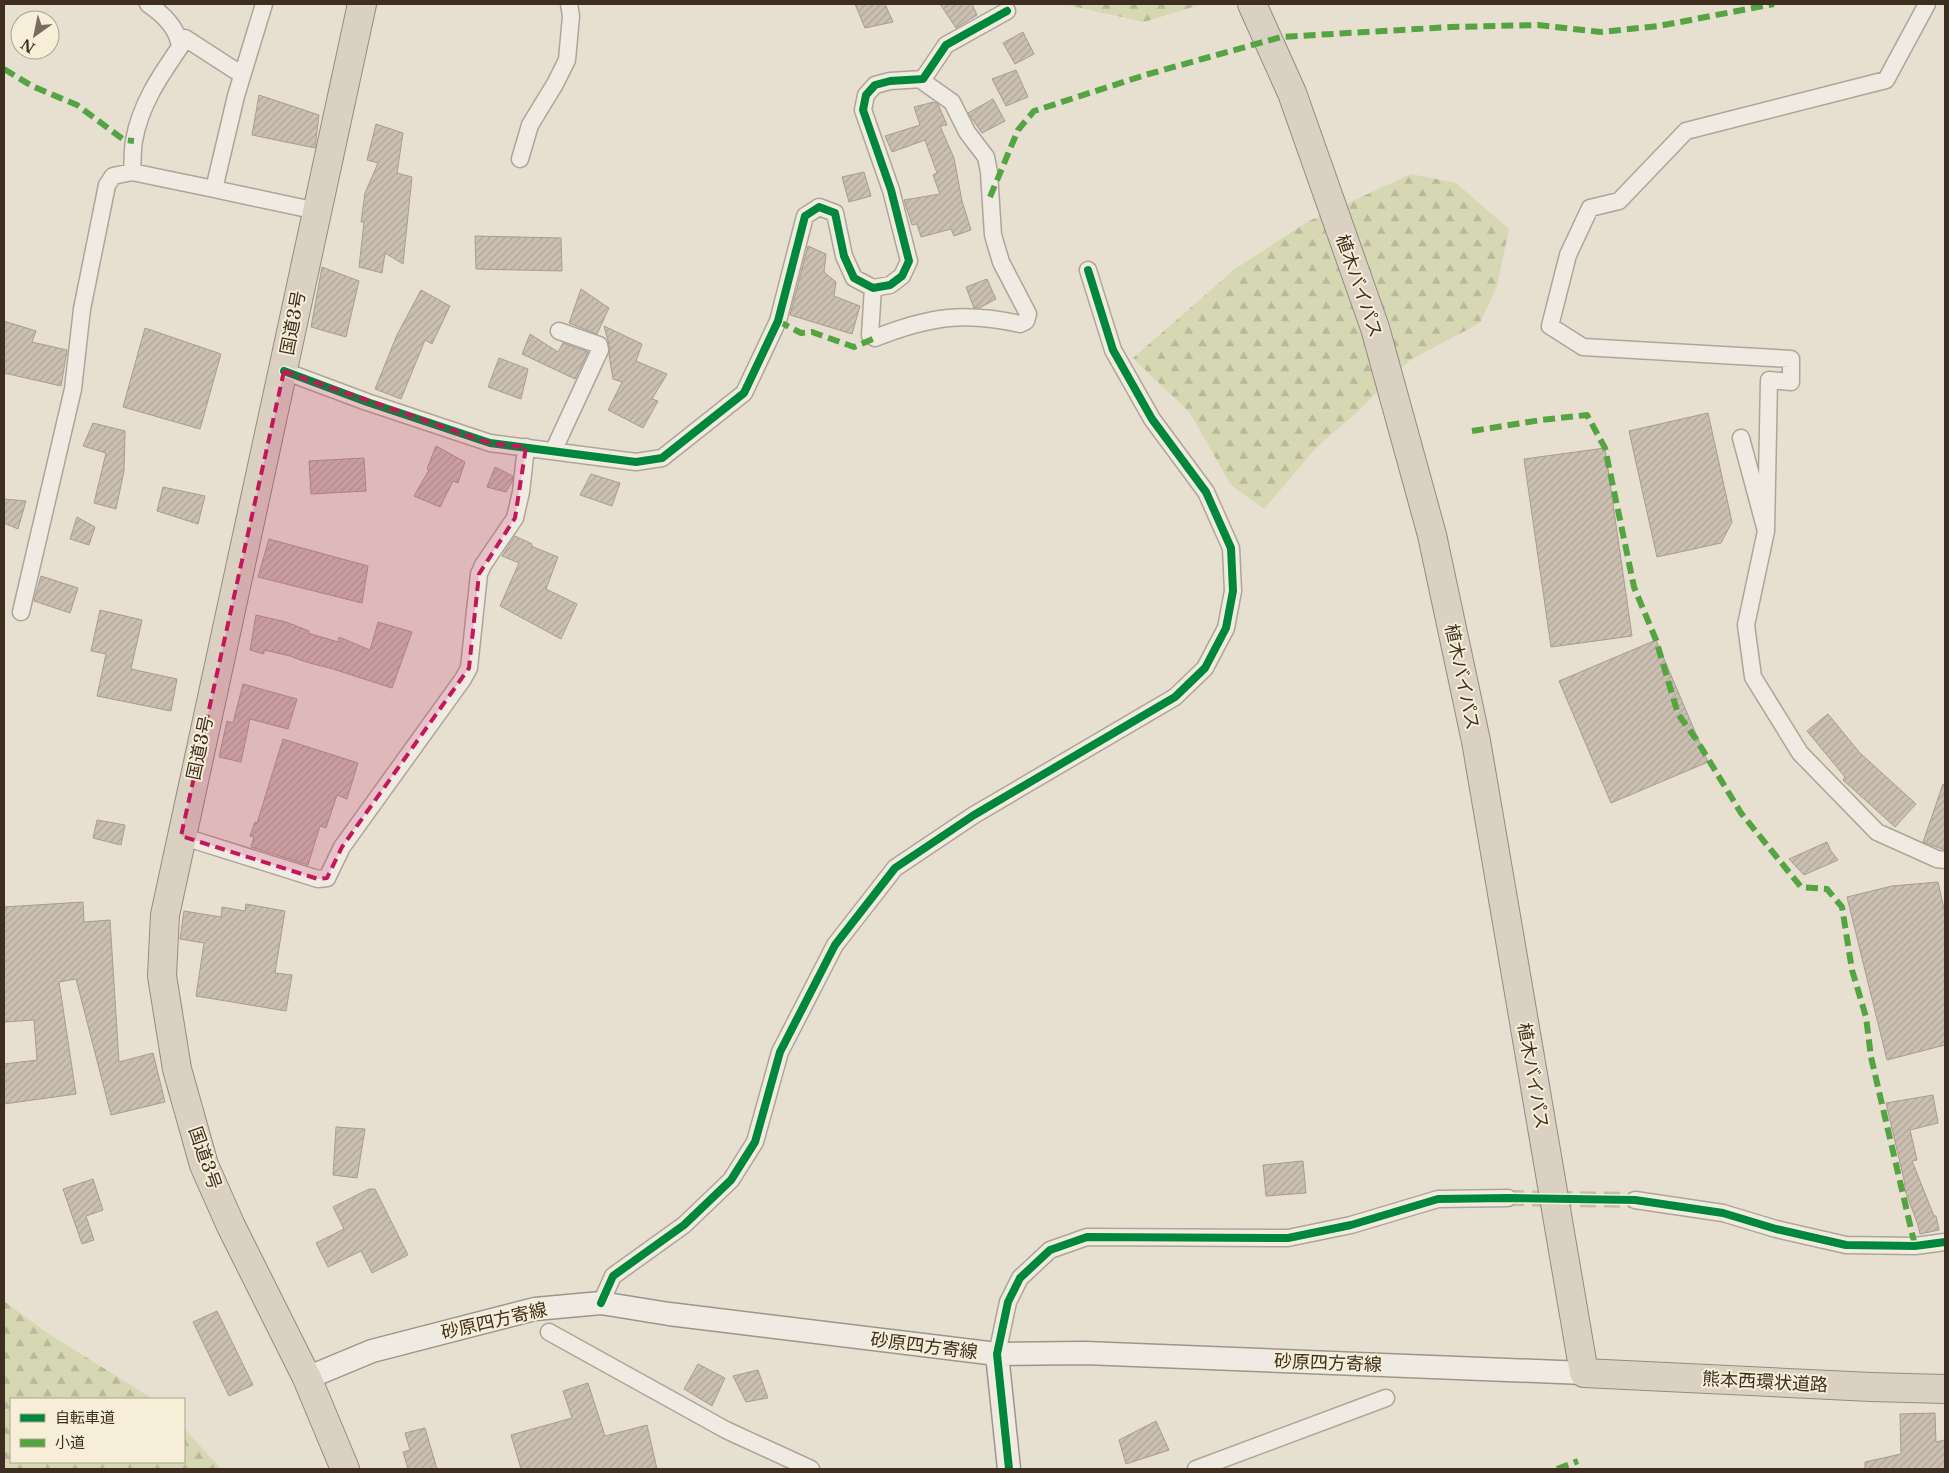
<svg xmlns="http://www.w3.org/2000/svg" width="1949" height="1473" font-family="'Libre Baskerville','Noto Sans JP',serif">
  <defs>
    <pattern id="forest-firs" width="22" height="20" patternUnits="userSpaceOnUse" patternTransform="scale(1.25)"><rect width="22" height="20" fill="#d6d7b3"/><path d="M5 1l3.5 6h-7zM16 11l3.5 6h-7z" fill="#b9b99a"/></pattern>
    <pattern id="building-hatch" width="6" height="6" patternUnits="userSpaceOnUse" patternTransform="scale(1.25)"><rect width="6" height="6" fill="#cbbfb2"/><path d="M-1 1l2-2M0 6l6-6M5 7l2-2" fill="none" stroke="#afa499"/></pattern>
  </defs>
  <rect width="100%" height="100%" fill="#e7e0d1"/>
  <path fill="url(#forest-firs)" d="M1063,4h140l-59,18z
    M1411,174l45,9 53,46 -12,57 -17,37 -70,37 -51,50 -44,39 -51,60 -33,-24 -41,-72 -57,-55 102,-89 74,-48z
    M4,1301l42,31 107,67h-142v63h173v-34l37,41h-217z"/>
  <path fill="url(#building-hatch)" stroke="#a89c90" d="M855,4h30l8,18 -28,6z
    M940,4h32l5,11 -21,13z
    M1023,32l11,22 -19,10 -12,-21z
    M1016,70l12,27 -22,9 -14,-27z
    M259,95l60,20 -4,33 -63,-13z
    M993,99l12,22 -23,12 -14,-20z
    M934,102l4,2 9,21 -7,1 14,32 8,43 9,29 -17,6 -3,-7 -30,8 -4,-13 -5,1 -8,-25 36,-6 -7,-19 4,-2 -12,-33 -33,12 -7,-16 35,-11 -6,-18z
    M376,124l27,9 -6,40 15,4 -9,87 -18,-11 -3,20 -23,-6 5,-45h-3l4,-29 13,-30 -11,-3z
    M864,172l7,24 -22,6 -7,-25z
    M475,236l86,2 1,33 -86,-2z
    M808,246l18,8 -2,18 12,10 -2,14 26,10 -8,28 -62,-19z
    M322,267l37,14 -13,56 -35,-10z
    M987,279l9,20 -17,9h-5l-8,-21z
    M581,289l28,19 -12,26 -28,-11z
    M421,290l29,16 -18,38 -7,-4 -24,59 -26,-10 22,-54z
    M4,321l32,10 -4,11 35,8 -6,36 -57,-13z
    M604,326l38,18 -6,17 31,13 -15,25 6,2 -15,27 -35,-18 14,-28 -9,-3 -4,-24 1,-7z
    M145,328l76,26 -21,75 -77,-22z
    M530,334l28,18 5,-9 25,9 -13,27 -53,-25z
    M499,358l29,11 -7,30 -33,-12z
    M1708,413l24,109 -11,21 -64,14 -28,-126z
    M93,423l32,8 -1,40 -8,38 -22,-6 12,-50 -23,-7z
    M436,446l29,16 -7,21 -5,-2 -13,26 -26,-11 15,-26 -2,-1z
    M1605,448l27,188 -81,11 -27,-188z
    M364,458l2,33 -55,3 -2,-33z
    M495,467l18,9 -1,6 -6,10 -19,-5z
    M591,474l29,9 -8,23 -32,-11z
    M163,487l42,9 -7,28 -41,-13z
    M4,499l22,2 -8,28 -14,-6z
    M77,517l18,10 -6,18 -19,-6z
    M515,536l17,8 -1,2 27,11 -12,32 31,15 -16,35 -61,-33 19,-43 -17,-7z
    M269,539l99,27 -6,37 -104,-26z
    M41,576l37,12 -8,25 -36,-12z
    M100,610l42,10 -11,49 46,10 -6,32 -74,-15 9,-42 -15,-3z
    M256,615l30,7 23,9 -1,2 30,9 1,-5 31,13 8,-28 34,10 -20,56 -59,-19 -27,-7 -16,-6 -26,-6v4l-14,-4z
    M1656,640l52,122 -97,41 -52,-122z
    M243,684l54,15 -9,30 -38,-10 -9,43 -22,-5 8,-36 6,2z
    M1828,714l32,39 56,51 -21,23 -52,-47 2,-3 -38,-46z
    M283,739l75,24 -11,36 -10,-4 -11,33 -6,-2 -12,39 -57,-18 3,-10 -4,-1 5,-14 2,1z
    M1943,784l2,1v65l-22,-8z
    M97,820l28,5 -4,20 -28,-7z
    M1827,842l4,9 7,9 -34,15 -15,-16z
    M1938,882l7,31v132l-58,15 -40,-163 45,-11z
    M83,902l1,20 26,-2 9,142 34,-9 12,49 -54,13 -35,-136 -17,3 17,112 -72,10v-40l33,-4 -3,-40 -30,2v-115z
    M246,904l39,7 -10,62 17,2 -6,36 -90,-15 8,-53 -24,-4 4,-28 37,6 1,-10 23,4z
    M1933,1095l5,28 -28,7 7,30 -5,1 22,55h2l3,14 -19,4 -2,-9 -15,-40 2,-1 -19,-81z
    M336,1127l29,2 -8,49 -24,-3z
    M1303,1161l3,32 -40,3 -3,-31z
    M93,1179l10,31 -17,6 8,24 -12,4 -19,-55z
    M369,1189h6l33,66 -36,18 -11,-22 -33,16 -12,-24 28,-14 -11,-22z
    M217,1311l36,74 -24,11 -36,-74z
    M698,1364l27,14 -13,28 -28,-17z
    M758,1370l10,28 -22,4 -13,-26z
    M588,1383l17,53 42,-11 10,44h-136l-10,-34 61,-17 -9,-27z
    M1935,1413l1,29 9,-2v29h-80v-7l36,-8 -1,-40z
    M1156,1421l13,29 -43,14 -7,-24z
    M425,1428l12,41h-29l-5,-17 7,-2 -5,-17z"/>
  <g fill="none" stroke-linecap="round" stroke-linejoin="round">
    <path stroke="#c5bcae" stroke-width="16" stroke-dasharray="16 8" stroke-linecap="butt" d="M1508,1198l127,2"/>
    <g stroke="#ada599" stroke-width="19">
      <path id="street" d="M264,4l-28,92 -22,93 103,22
        M179,38h6l51,33 7,2
        M520,159l10,-34 25,-41 12,-24 4,-44 -2,-12
        M132,172c1,-10 0,-21 2,-31 6,-36 26,-65 46,-94 -2,-18 -17,-33 -32,-43
        M873,288l-3,47 5,3c53,-21 89,-27 145,-14l6,-3 2,-7 -27,-52 -8,-27 -4,-63 -3,-15 -19,-25 -15,-30 -27,-19 -2,-4
        M284,371l83,31 123,41 146,19 26,-4 82,-65 34,-72 27,-105 14,-9 16,6 9,43 10,22 19,10 17,-3 12,-9 7,-15 -18,-71 -28,-80 3,-15 9,-10 15,-4 33,-2 23,-34 61,-34
        M1741,438l25,93 -20,94 7,52 47,76 77,79 60,27 8,1
        M555,451l1,-6 44,-95 -1,-5 -40,-14
        M1766,531l3,-151 22,2v-23l-208,-12 -33,-21 18,-71 22,-47 29,-7 67,-70 200,-51 41,-76
        M21,612l52,-223 9,-80 25,-124 6,-9 19,-4 82,17
        M181,836l137,43 9,-1 15,-31 121,-168 6,-11 10,-94 4,-9 32,-47 6,-26 5,-45
        M1635,1200l88,13 53,16 70,16 69,1 30,-4
        M601,1303l12,-27 71,-51 47,-45 24,-38 25,-90 55,-107 60,-77 79,-53 201,-118 30,-29 21,-40 7,-37 -2,-43 -25,-56 -54,-73 -39,-69 -25,-80
        M549,1332l177,98 85,39
        M997,1354l11,-52 12,-24 30,-28 37,-13 201,1 63,-13 87,-26 70,-1
        M1196,1469l190,-71"/>
    </g>
    <g stroke="#9c958a" stroke-width="25">
      <path id="secondary" d="M997,1354l12,115
        M307,1378l65,-27 163,-42 66,-6 68,11 328,40 88,-1 499,20"/>
    </g>
    <g stroke="#928b80" stroke-width="30">
      <path id="highway" d="M1252,4l40,89 83,235 57,207 44,206 108,632 287,14 74,2
        M345,1469l-38,-91 -76,-152 -27,-61 -27,-96 -15,-93 3,-61 197,-911"/>
    </g>
    <use href="#street" stroke="#efebe3" stroke-width="16"/>
    <use href="#secondary" stroke="#efebe3" stroke-width="22"/>
    <use href="#highway" stroke="#dad1c2" stroke-width="28"/>
    <path stroke="#54a441" stroke-width="6" stroke-dasharray="12 6" stroke-linecap="butt" d="M4,69l28,17 45,19 47,35 10,1
      M990,197l28,-67 16,-19 111,-36 136,-38 170,-10 87,-2 63,7 58,-6 115,-22
      M778,321l23,12 11,-1 42,15 21,-9
      M1472,431l69,-11 46,-5 18,33 29,139 22,53 22,74 18,25 45,74 60,74 26,2 15,18 10,63 14,47 5,40 44,189
      M1557,1469l21,-8"/>
    <g stroke="#f7eed8" stroke-width="11">
      <path id="cycleway" d="M284,371l83,31 123,41 146,19 26,-4 82,-65 34,-72 27,-105 14,-9 16,6 9,43 10,22 19,10 17,-3 12,-9 7,-15 -18,-71 -28,-80 3,-15 9,-10 15,-4 33,-2 23,-34 61,-34
        M601,1303l12,-27 71,-51 47,-45 24,-38 25,-90 55,-107 60,-77 79,-53 201,-118 30,-29 21,-40 7,-37 -2,-43 -25,-56 -54,-73 -39,-69 -25,-80
        M1009,1469l-12,-115 11,-52 12,-24 30,-28 37,-13 201,1 63,-13 87,-26 70,-1 127,2 88,13 53,16 70,16 69,1 30,-4"/>
    </g>
    <use href="#cycleway" stroke="#00873e" stroke-width="8"/>
  </g>
  <path fill="#c2185b" fill-opacity="0.2" stroke="#c2185b" stroke-width="4" stroke-dasharray="10 6" stroke-linejoin="round" d="M284,371l206,72 36,4 -11,71 -36,56 -10,94 -127,179 -15,31 -9,1 -137,-43z"/>
  <g text-anchor="middle" stroke-width="4" stroke-linejoin="round" paint-order="stroke">
    <g font-size="18" fill="#3d2e20" stroke="#f7eed8">
      <text transform="translate(1359 286) rotate(71)" y="6">植木バイパス</text>
      <text transform="translate(293 323) rotate(-79)" y="6">国道3号</text>
      <text transform="translate(1462 677) rotate(78)" y="6">植木バイパス</text>
      <text transform="translate(200 748) rotate(-78)" y="6">国道3号</text>
      <text transform="translate(1533 1076) rotate(80)" y="6">植木バイパス</text>
      <text transform="translate(205 1158) rotate(71)" y="6">国道3号</text>
      <text transform="translate(494 1321) rotate(-13)" y="6">砂原四方寄線</text>
      <text transform="translate(924 1346) rotate(7)" y="6">砂原四方寄線</text>
      <text transform="translate(1328 1363) rotate(2)" y="6">砂原四方寄線</text>
      <text transform="translate(1765 1382) rotate(3)" y="6">熊本西環状道路</text>
    </g>
  </g>
  <rect width="1949" height="1473" fill="none" stroke="#3d2e20" stroke-width="10"/>
  <rect x="10" y="1398" width="175" height="65" fill="#f7eed8" stroke="#ada18e"/>
  <rect x="20" y="1414" width="25" height="8" fill="#00873e" stroke="#ada18e"/>
  <text x="55" y="1423" font-size="15" fill="#3d2e20">自転車道</text>
  <rect x="20" y="1439" width="25" height="8" fill="#54a441" stroke="#ada18e"/>
  <text x="55" y="1448" font-size="15" fill="#3d2e20">小道</text>
  <g transform="translate(35 35) rotate(213)"><circle r="24" fill="#f7eed8" stroke="#ada18e"/>
  <path d="M0-4L9 19L0 12L-9 19Z" fill="#786c5e"/>
  <text y="-8" font-size="14" font-weight="bold" text-anchor="middle" fill="#3d2e20">N</text>
  </g>
</svg>
